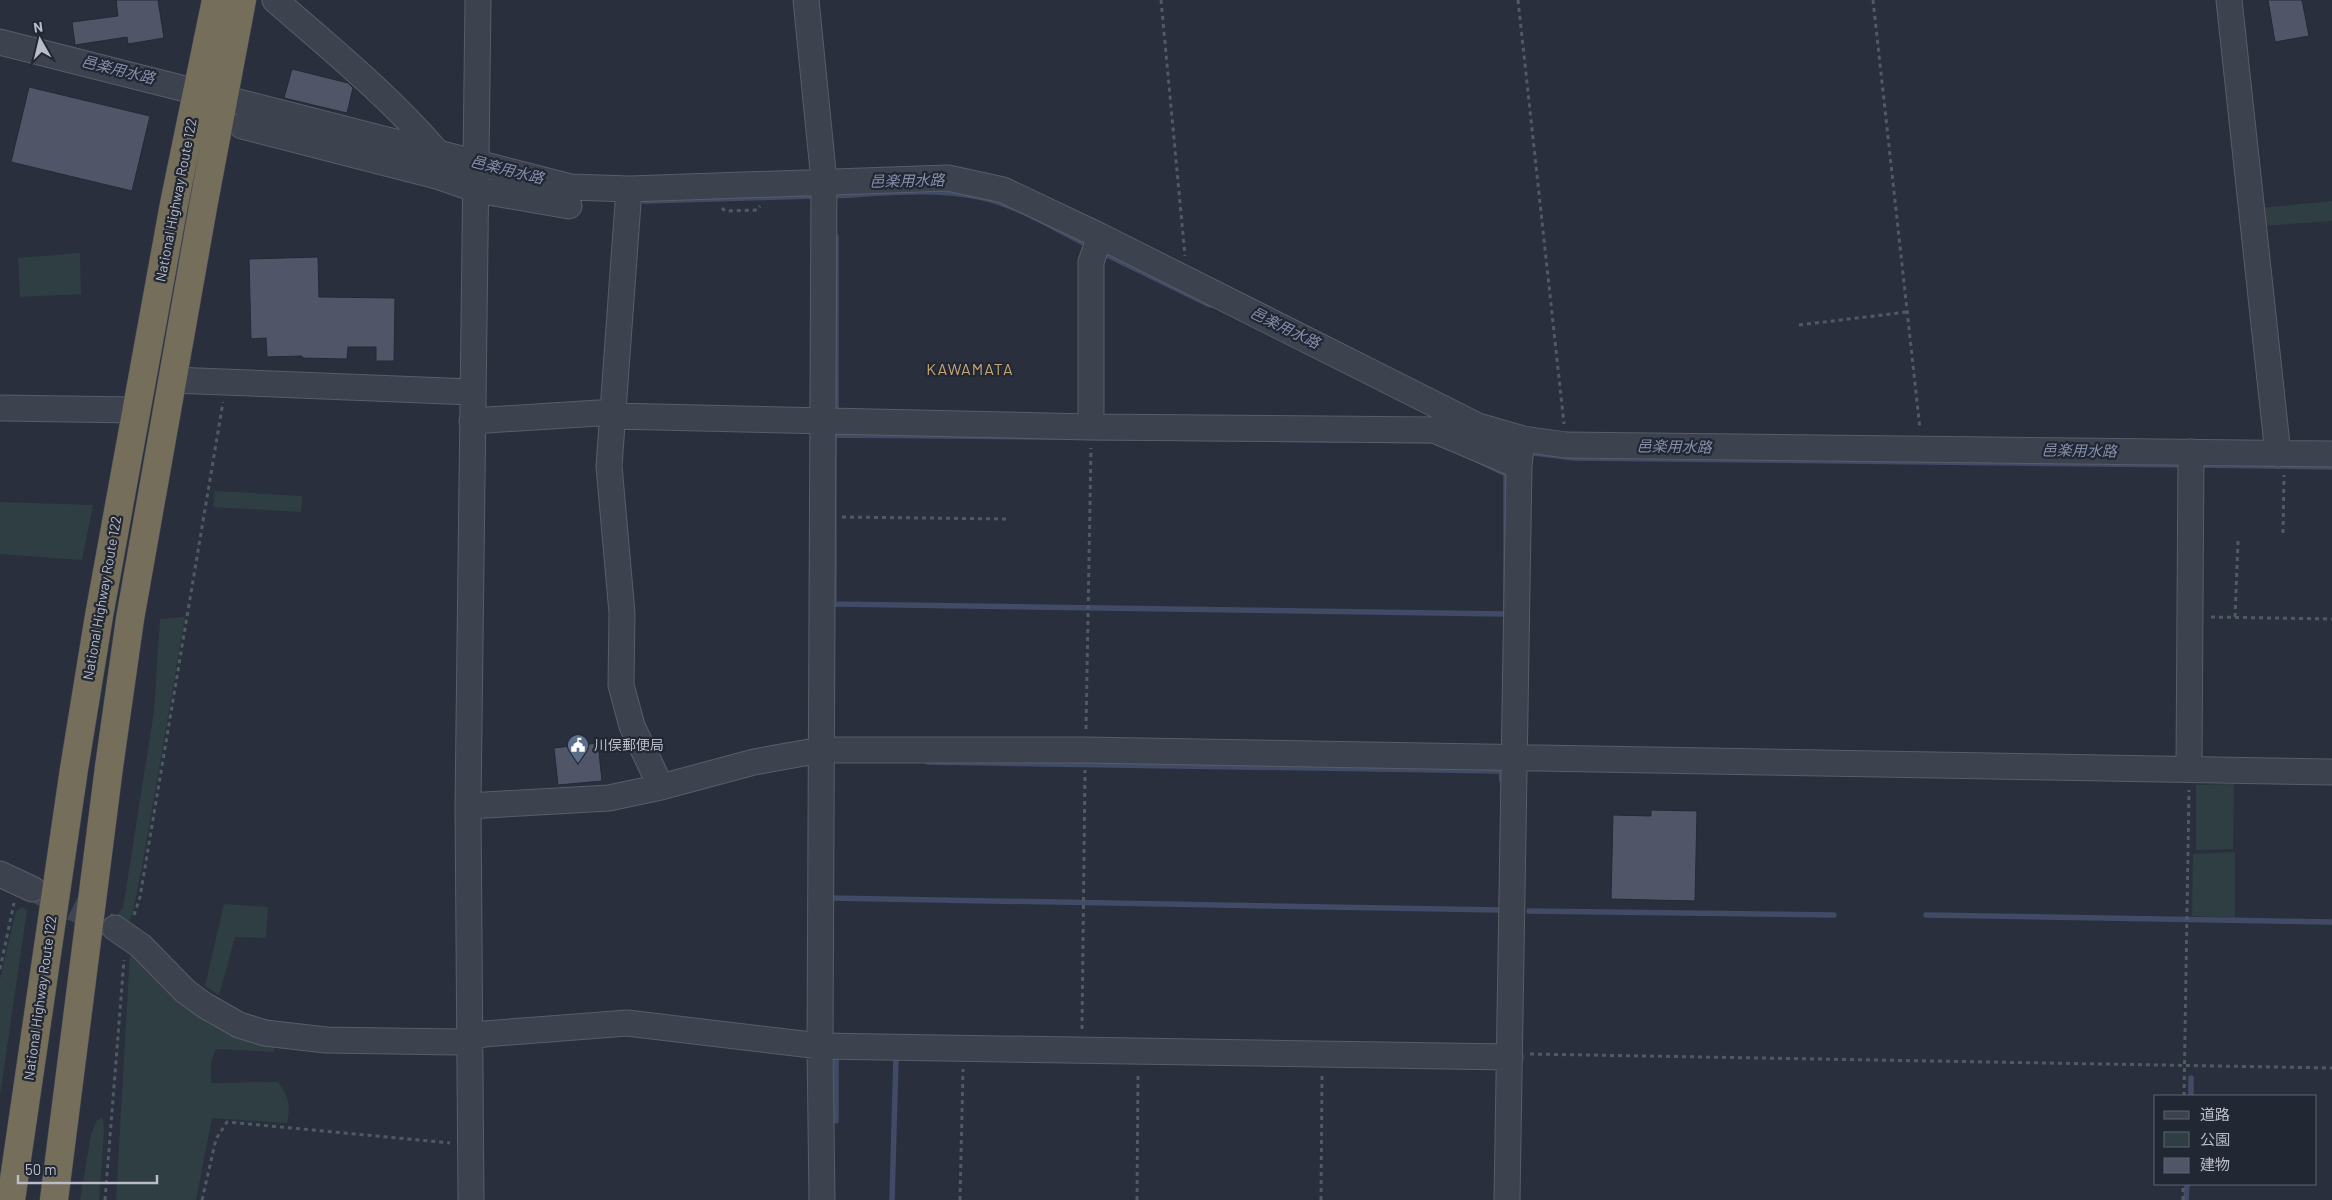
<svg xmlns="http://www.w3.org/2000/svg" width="2332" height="1200" font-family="Barlow,'Noto Sans JP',sans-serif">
  <rect width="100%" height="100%" fill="#2a2f3e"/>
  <path fill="#2e3e43" d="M2332,201v20l-70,5 -2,-18z
    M80,253l1,41 -61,3 -2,-39z
    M215,491l87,5 -1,16 -88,-5z
    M0,502l93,3 -11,55 -82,-6z
    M185,617l-42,245 -10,50 -8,19 -13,-9 11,-14 31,-197 6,-92z
    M2234,784l-1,65 -37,1v-65z
    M2235,852v66l-43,-2 1,-62z
    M224,904l44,3 -2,31 -31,-1 -16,58 -14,-9z
    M22,907l5,3 -27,186v-117l16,-68z
    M130,952l145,90 -1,10 -58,-3 -5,13v21l67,-1c11,14 13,24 9,41l-75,-5 -16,82h-80z
    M103,1117l1,17 -5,66h-19l11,-65 6,-15z"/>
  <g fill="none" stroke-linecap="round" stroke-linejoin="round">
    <path stroke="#414b65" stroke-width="5.5" d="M829,196c49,-2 101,-9 150,1 39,8 76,32 112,50
      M644,201l173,-5
      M1101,252l109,53
      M836,414v-177
      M834,435l604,6 68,33v140l-672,-10z
      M1526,452l48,6 610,7
      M2196,465l136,2
      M928,762l573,9 1,10
      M828,898l673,12
      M1529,911l305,4
      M1926,915l406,7
      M2191,1096v-18
      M836,1121v-66h2
      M892,1200l4,-143
      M2186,1200l1,-16"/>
  </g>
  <path fill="#505667" stroke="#242936" d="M116,0h42l6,38 -36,6 -1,-7 -52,8 -3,-23 46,-6z
    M2268,0h34l7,36 -34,6z
    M292,69l56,14 5,5 -6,25 -63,-15z
    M29,87l121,29 -18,75 -121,-29z
    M318,257l1,40 76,1 -1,63h-18v-14h-28l-1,12 -45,-1v-2l-35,1 -1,-19 -15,1 -2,-80z
    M598,743l4,38 -44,4 -4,-37z
    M1651,810l46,1 -2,90 -84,-2 2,-84 38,1z"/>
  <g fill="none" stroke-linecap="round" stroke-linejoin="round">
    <path stroke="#404453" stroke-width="25" stroke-dasharray="25 12" stroke-linecap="butt" d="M39,892l69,33"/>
    <g stroke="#585d69" stroke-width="27">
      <path id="minor" d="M275,0c55,48 114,96 162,152
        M806,0l18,181 -4,865 2,154
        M2229,0l49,454
        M0,42l197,50
        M223,98l348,89 58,2 319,-11 55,12 97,46 378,190 45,13 43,6 766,9
        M242,126l198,51 37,13 92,16
        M629,189l-20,277 13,147 -1,72 11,41 29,61
        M172,380l300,12
        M0,408l136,2
        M614,416l477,11 343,3 85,36
        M472,421l142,-9
        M1091,427v-165l9,-26
        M2189,769l2,-317
        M468,806l141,-8 52,-11 93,-25 67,-12h264l1247,22
        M0,874l32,15
        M115,928l26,18 44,45 19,14 35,20 26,8 61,7 130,2 28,-8 143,-11 193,23 690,11
        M471,1200l-3,-394 10,-806
        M1507,1200l12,-734 2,-17"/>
    </g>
    <g stroke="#454a56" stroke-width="29">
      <path id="highway" d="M11,1200l63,-431 25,-153 75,-412 42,-204
        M54,1200l55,-433 21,-148 73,-412 39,-207"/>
    </g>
    <path stroke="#4e5b60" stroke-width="3" stroke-dasharray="4 4" stroke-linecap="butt" d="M1161,0l24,256
      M1518,0l46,424
      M1873,0l47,429
      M722,208l3,3 32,-1 3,-4
      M1799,325l108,-13
      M842,517l164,2
      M2283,533l1,-58
      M2211,617l121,2
      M2235,617l3,-76
      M1086,729l5,-281
      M134,915l6,-18 83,-495
      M0,969l14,-66
      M1082,1029l3,-259
      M1530,1054l802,14
      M2184,1096l5,-306
      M105,1200l19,-240
      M202,1200l14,-61 11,-17 223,21
      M960,1200l3,-131
      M1137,1200l1,-127
      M1321,1200l1,-125
      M2183,1200v-16"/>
    <use href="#minor" stroke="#3d424f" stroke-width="25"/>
    <use href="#highway" stroke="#746e5b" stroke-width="28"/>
  </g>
  <defs>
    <g id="civic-pin" transform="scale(1.125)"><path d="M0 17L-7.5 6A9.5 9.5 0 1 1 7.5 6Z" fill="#5c6f8a" stroke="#222734"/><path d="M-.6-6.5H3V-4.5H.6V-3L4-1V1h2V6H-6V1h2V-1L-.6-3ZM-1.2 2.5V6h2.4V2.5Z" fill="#fff"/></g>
  </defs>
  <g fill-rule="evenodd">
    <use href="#civic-pin" x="578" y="745"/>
  </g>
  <g text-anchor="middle" stroke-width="4.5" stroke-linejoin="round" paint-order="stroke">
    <g font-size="14" fill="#babdc9" stroke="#222734">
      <text transform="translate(176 200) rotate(-79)" y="5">National Highway Route 122</text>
      <text transform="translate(102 598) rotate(-80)" y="5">National Highway Route 122</text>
      <text transform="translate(40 998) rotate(-82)" y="5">National Highway Route 122</text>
    </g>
    <g font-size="14" fill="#babdc9" stroke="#222734" text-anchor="start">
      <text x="594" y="750">川俣郵便局</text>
    </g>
    <g font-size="15" font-style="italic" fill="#868fac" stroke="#222734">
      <text transform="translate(118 70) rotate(14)" y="5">邑楽用水路</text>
      <text transform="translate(507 170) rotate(14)" y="5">邑楽用水路</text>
      <text transform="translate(907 181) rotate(-1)" y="5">邑楽用水路</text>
      <text transform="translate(1285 328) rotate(26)" y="5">邑楽用水路</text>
      <text transform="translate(1674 447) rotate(1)" y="5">邑楽用水路</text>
      <text transform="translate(2079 451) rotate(1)" y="5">邑楽用水路</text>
    </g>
    <g font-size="16" letter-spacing="1" fill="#c9a775" stroke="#222734">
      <text x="970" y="375">KAWAMATA</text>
    </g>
  </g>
  <rect x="2154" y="1095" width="162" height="90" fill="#222734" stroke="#5f6370"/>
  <rect x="2164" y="1111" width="25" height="8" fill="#3d424f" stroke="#5f6370"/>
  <text x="2200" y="1120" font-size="15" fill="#babdc9">道路</text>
  <rect x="2164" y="1132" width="25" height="15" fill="#2e3e43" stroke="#5f6370"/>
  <text x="2200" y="1145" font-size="15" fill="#babdc9">公園</text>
  <rect x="2164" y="1158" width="25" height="15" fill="#505667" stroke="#5f6370"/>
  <text x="2200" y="1170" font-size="15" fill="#babdc9">建物</text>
  <g transform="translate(40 40) rotate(352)" stroke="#222734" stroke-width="4" paint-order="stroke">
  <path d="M0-4L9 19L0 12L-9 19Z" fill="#babdc9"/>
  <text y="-8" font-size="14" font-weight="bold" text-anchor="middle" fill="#babdc9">N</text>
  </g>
  <path d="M18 1175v8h139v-8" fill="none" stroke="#babdc9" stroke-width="2.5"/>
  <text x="25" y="1175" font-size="15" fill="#babdc9" stroke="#222734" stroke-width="4" paint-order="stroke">50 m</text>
</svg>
